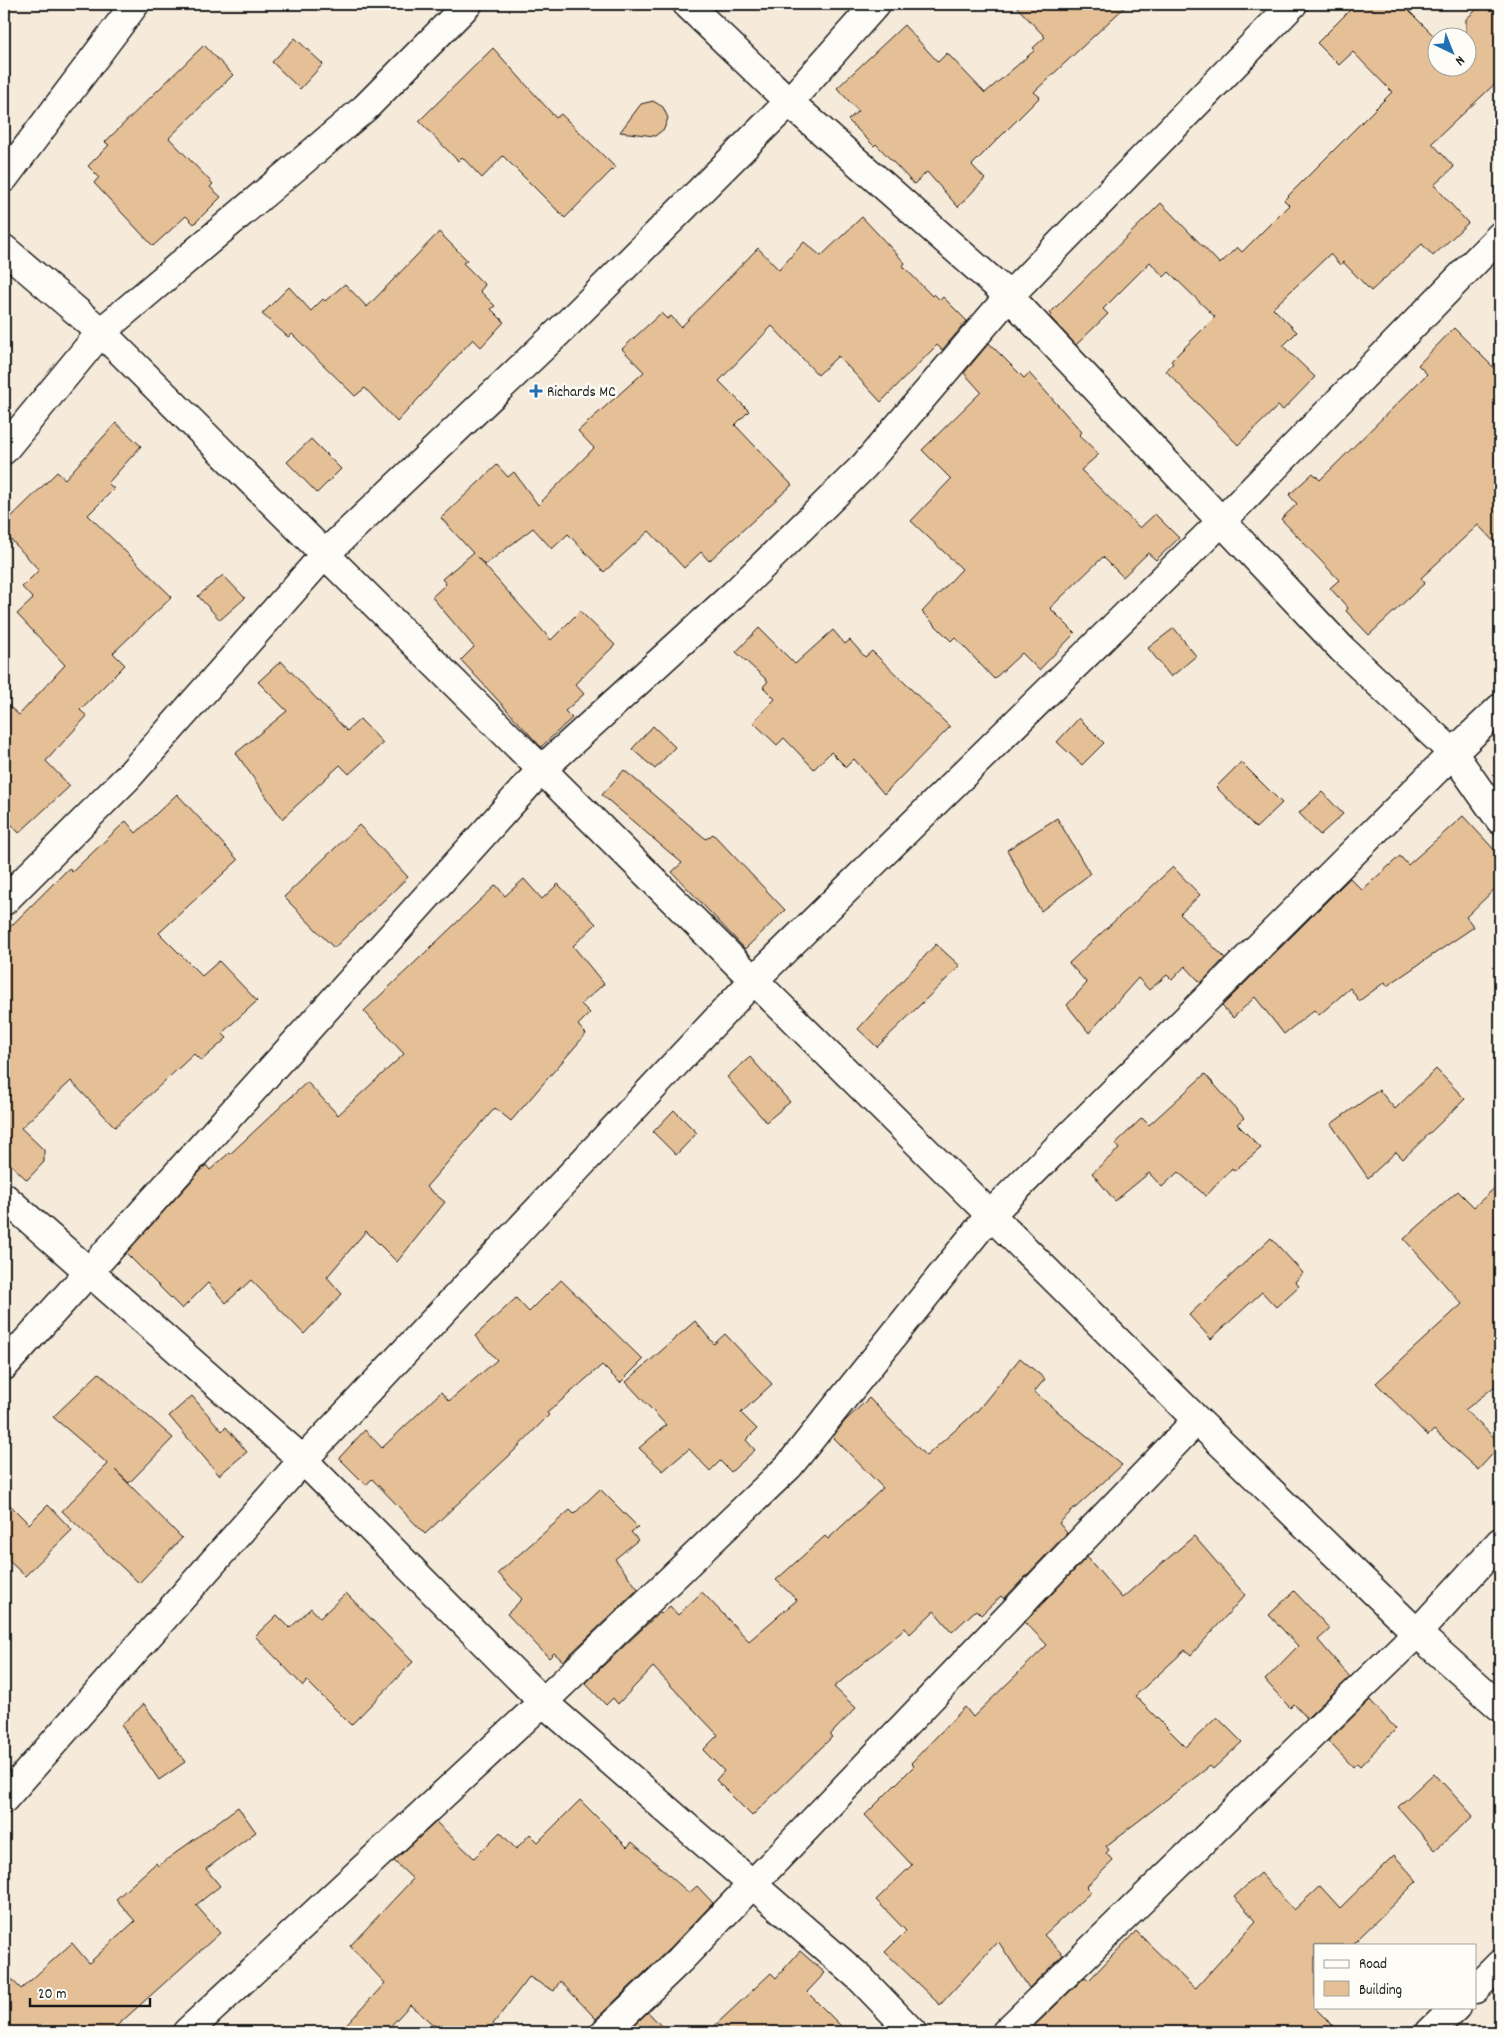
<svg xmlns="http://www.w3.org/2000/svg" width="1504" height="2036" font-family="Dekko,sans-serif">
  <rect width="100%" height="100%" fill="#f6eada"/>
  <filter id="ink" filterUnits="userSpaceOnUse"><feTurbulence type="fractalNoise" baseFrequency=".02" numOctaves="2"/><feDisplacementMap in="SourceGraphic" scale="10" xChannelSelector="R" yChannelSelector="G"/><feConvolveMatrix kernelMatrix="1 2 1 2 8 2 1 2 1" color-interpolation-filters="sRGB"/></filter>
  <g filter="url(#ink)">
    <path fill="#e5bf95" stroke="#1c1c1c" d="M1014,4h114l-94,88 6,5 -68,68 13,14 -27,28 -31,-35 -13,12 -38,-40 -2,2 -26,-26 10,-9 -21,-23 67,-63 34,37 9,-9 38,40 50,-43 -2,-2 12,-11z
      M1356,4h46l34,34v30h30v-49l17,-15h17v75l-68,64 22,24 -20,18 34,38 -35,33 -11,-12 -51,47 -28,-29 -3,3 -10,-11 -57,54 24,24 -14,14 32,31 -32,33 -5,-4 -40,39 -72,-74 7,-8 -2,-2 44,-44 -46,-45 -5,5 -14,-15 -47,47 5,5 -32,31 -26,-28 2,-2 -2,-2 111,-110 59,61 17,-17 5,5 47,-47 -5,-5 108,-108 -39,-40 -14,13 -22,-22z
      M295,38l28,26 -23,25 -28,-27z
      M204,45l29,30 -64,63 44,46 -3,3 11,10 -27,27 -8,-8 -33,30 -59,-63 5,-6 -11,-11 21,-21 -4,-3z
      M493,48l63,70 5,-4 54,53 -50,51 -62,-62 -21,22 -20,-21 -4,4 -39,-40z
      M653,101l10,6 5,11 -4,11 -9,7 -35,-4 21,-28z
      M862,217l43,46 -2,3 29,30 2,-2 6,6 3,-3 24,24 -25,29 -5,-5 -56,57 -43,-46 -20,19 -46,-49 -53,55 30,30 -14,14 57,60 -83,76 -8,-9 -17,16 -35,-37 -45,41 -36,-38 -16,15 -19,-21 -48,37 -8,-8 74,83 29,-29 35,34 -40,39 9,10 -19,17 7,7 -31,29 -80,-87 13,-13 -42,-50 14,-13 -4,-5 31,-26 -32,-35 56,-53 11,12 6,-5 24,33 56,-57 -16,-17 66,-59 -22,-23 39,-36 6,6 4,-3 10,11 77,-79 21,22 25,-28 17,14z
      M439,232l28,28 -4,3 22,22 -5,6 15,15 -4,3 13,13 -23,25 -8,-8 -76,83 -32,-34 -10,8 -63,-62 -4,3 -26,-23 27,-27 22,24 12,-12 2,2 20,-17 22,23z
      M1454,328l46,46v174l-22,-23 -57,53 4,5 -56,52 -23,-24 2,-3 -18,-20 9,-8 -58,-61 16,-15 -8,-9 24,-22 7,7 107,-106 -9,-9z
      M989,343l35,35 5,-5 53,59 -3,3 20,19 -18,16 59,58 15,-14 24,24 -23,22 -8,-7 -25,24 -20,-20 -53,51 25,25 -36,37 -17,-17 -28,26 -39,-42 -4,4 -29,-29 40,-43 -51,-48 40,-42 -29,-29 59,-58 -17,-19z
      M116,423l25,23 -33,37 6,6 -26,26 84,82 -59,56 12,12 -45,45 7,6 -41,45 24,25 -51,47 -15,-17v-114l15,13 46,-50 -48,-51 16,-15 -11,-12 17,-17 -35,-38v-8l53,-52 8,7z
      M311,439l30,30 -24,24 -30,-31z
      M223,575l22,23 -25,22 -22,-24z
      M759,628l36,36 38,-34 12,14 5,-4 15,17 7,-6 78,76 -66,67 -30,-35 -8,8 -15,-15 -17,17 -30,-31 -7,7 -24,-23 22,-23 -12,-12 5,-6 -32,-29z
      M1174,628l22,28 -25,21 -23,-29z
      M281,661l66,70 13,-12 23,24 -34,31 -9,-9 -58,54 -46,-66 51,-42 -29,-29z
      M1079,718l25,25 -22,22 -25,-23z
      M653,726l22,21 -20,22 -23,-20z
      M1241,762l41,41 -26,25 -40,-41z
      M624,770l82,69 7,-5 72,76 -40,39 -73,-77 10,-9 -80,-68z
      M1322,792l21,22 -23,21 -21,-22z
      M177,794l61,66 -79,73 43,43 17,-15 38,40 -35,32 5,5 -26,23 -7,-7 -79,73 -44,-46 -50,47 23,22v12l-17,18 -23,-22v-225l65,-65 3,4 54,-51 10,12z
      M1463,816l37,40v28l-34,33 8,10 -87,59 -2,-4 -26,19 -9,-13 -31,27 -5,-5 -30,24 -29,-37 -22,21 -11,-12 128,-128 12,12 38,-34 8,9z
      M1057,818l33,56 -49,37 -34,-61z
      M359,825l49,52 -74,71 -50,-51z
      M1173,867l27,28 -20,19 45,44 -24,25 -16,-17 -13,14 -5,-5 -18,15 -11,-12 -49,55 -22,-28 20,-22 -18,-20z
      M524,879l18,20 16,-15 38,40 -23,22 31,38 -23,20 9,9 -12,12 8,9 -75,87 -16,-13 -69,79 19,15 -48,60 -31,-31 -39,46 15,17 -38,40 -53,-54 -25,23 -18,-20 -26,26 -56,-56 80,-88 4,5 19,-17 1,1 77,-72 31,33 66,-61 -40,-43 132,-126 9,11z
      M936,944l24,22 -83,81 -19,-18z
      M750,1057l40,45 -24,20 -39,-45z
      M1436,1069l29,30 -62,60 -7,-7 -28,26 -37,-54 48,-34 16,19z
      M1205,1074l39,44 -7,6 24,24 -27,23 -2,-3 -26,28 -28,-24 -16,15 -13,-14 -34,28 -23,-28 27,-24 -4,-5 27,-26 7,7z
      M674,1110l23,23 -21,22 -23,-23z
      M1500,1183v199l-35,28 35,33v3l-22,24 -44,-40 -6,6 -52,-53 86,-79 -58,-65 54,-48 16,16z
      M1271,1238l32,35 -8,9 4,4 -23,21 -14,-15 -51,47 -22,-24z
      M561,1280l82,80 -23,23 -18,-18 -55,48 2,2 -40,41 -84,78 -53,-55 -6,6 -27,-27 26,-28 17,18 59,-56 8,9 48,-41 -22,-24 41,-38 13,14z
      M695,1321l19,23 11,-10 47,50 -31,29 16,16 -11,11 9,10 -24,22 -11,-11 -10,10 -21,-22 -26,22 -24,-23 27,-23 -40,-43z
      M1020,1358l25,21 -11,13 88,73 -63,58 8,10 -63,66 -3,-3 -20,19 -5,-5 -24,22 -18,-21 -24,23 -5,-6 -71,59 22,21 -26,27 2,2 -80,79 -36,-36 8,-9 -21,-21 15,-15 -65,-68 -35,37 -5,-6 -7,7 -21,-22 75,-71 1,2 9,-8 8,9 24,-23 47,49 48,-41 -21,-20 49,-44 3,3 55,-51 -50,-51 12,-16 24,-23 57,58 52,-46z
      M99,1373l74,65 -44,45 -14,-13 67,68 -43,45 -77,-72 46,-47 -55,-47z
      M192,1396l30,35 4,-4 21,25 -28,23 -50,-59z
      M600,1489l38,38 -7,5 7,8 -23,19 23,30 -75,72 -9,-8 -5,5 -42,-44 15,-15 -24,-26 72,-63 4,4z
      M4,1499l25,25 19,-19 24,25 -47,46 -21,-20z
      M1194,1536l51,59 -54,60 -6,-5 -50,46 51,51 31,-30 25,25 -29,27 -3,-3 -104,80 3,4 -3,3 7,8 -27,26 5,5 -47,43 19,20 -34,33 -31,-47 -58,64 -55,-53 21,-21 -30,-31 36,-35 -47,-50 49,-49 -3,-3 54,-56 8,10 74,-72 -22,-23 62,-65 35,41z
      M1294,1591l36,38 -12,11 32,37 -43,41 -13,-14 -4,4 -25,-28 33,-34 -29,-31z
      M346,1593l67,69 -62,63 -44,-44 -4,5 -48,-50 22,-21 13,13 21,-20 9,10z
      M1370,1700l26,29 -36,37 -3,-3 -4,4 -25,-26z
      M144,1704l41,58 -26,18 -38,-55z
      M1434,1773l39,43 -38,34 -37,-43z
      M580,1800l47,47 5,-5 57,51 8,-7 16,17 -42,44 -75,72 -36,-38 -6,10 -25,-14 -42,55h-45l-32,-27 -25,27h-45l45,-49 -35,-37 63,-67 -19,-18 42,-39 38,36 26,-26 16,17 14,-15 8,8z
      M238,1807l18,25 -50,37 14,17 -24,19 24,28 -110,99h-106v-61l17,18 51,-46 17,20 46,-42 -19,-22 40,-36 2,3z
      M1394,1855l23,26 -65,64h-37v63l24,24h-311l57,-55 4,3 47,-49 59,58 61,-68 -22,-24 26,-24 34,37 26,-24 20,22z
      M800,1951l25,22 -18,19 40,40h-139l63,-59 5,5z
      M648,2012l19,20h-40z"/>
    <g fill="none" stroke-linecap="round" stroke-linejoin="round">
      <g stroke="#1c1c1c" stroke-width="31">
        <path id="street" d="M687,4l102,98 220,194 333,353 111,104 47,67
          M4,178l131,-174
          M4,249l97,83 1096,1088 220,213 83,74
          M4,450l97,-118 264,-224 103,-104
          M4,901l124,-124 197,-223 241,-229 223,-223 87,-98
          M4,1197l299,263 240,242 317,276 52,54
          M4,1366l538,-597 192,-175 130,-128 145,-170 284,-292
          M4,1799l299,-339 451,-480 466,-457 280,-287
          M1475,1989l25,-25
          M187,2032l356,-330 246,-236 201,-251 463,-462 47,-45
          M605,2032l75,-72 517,-540
          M1006,2032l411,-399 83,-91
          M1430,2032l26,-25"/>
      </g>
      <use href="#street" stroke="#fdfcf7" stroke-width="28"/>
    </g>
  </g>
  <path fill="#1f6fb2" stroke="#fdfcf7" stroke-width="2" d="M533.5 383.5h5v5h5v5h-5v5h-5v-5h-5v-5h5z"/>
  <g text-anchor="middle" stroke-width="5" stroke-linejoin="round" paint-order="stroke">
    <g font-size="15" fill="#1c1c1c" stroke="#fdfcf7" text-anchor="start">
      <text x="547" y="396">Richards MC</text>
    </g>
  </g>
  <rect width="1504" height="2036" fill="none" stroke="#fdfcf7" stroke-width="20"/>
  <rect x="10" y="10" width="1484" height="2016" fill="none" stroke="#1c1c1c" stroke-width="2" filter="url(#ink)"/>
  <rect x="1314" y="1944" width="162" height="65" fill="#fdfcf7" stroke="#a3a29f"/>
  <rect x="1324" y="1960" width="25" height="8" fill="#fdfcf7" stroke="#a3a29f"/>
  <text x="1359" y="1968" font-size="15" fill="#1c1c1c">Road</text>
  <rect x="1324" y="1981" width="25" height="15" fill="#e5bf95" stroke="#a3a29f"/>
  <text x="1359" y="1994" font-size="15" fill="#1c1c1c">Building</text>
  <g transform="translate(1452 52) rotate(137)"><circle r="24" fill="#fdfcf7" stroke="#a3a29f"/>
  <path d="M0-4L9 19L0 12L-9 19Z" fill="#1f6fb2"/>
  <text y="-8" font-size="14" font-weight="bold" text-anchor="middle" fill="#1c1c1c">N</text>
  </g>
  <path d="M30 1998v8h120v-8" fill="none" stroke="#1c1c1c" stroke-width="2.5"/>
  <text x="38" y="1998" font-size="15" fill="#1c1c1c" stroke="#fdfcf7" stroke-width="4" paint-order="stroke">20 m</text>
</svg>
